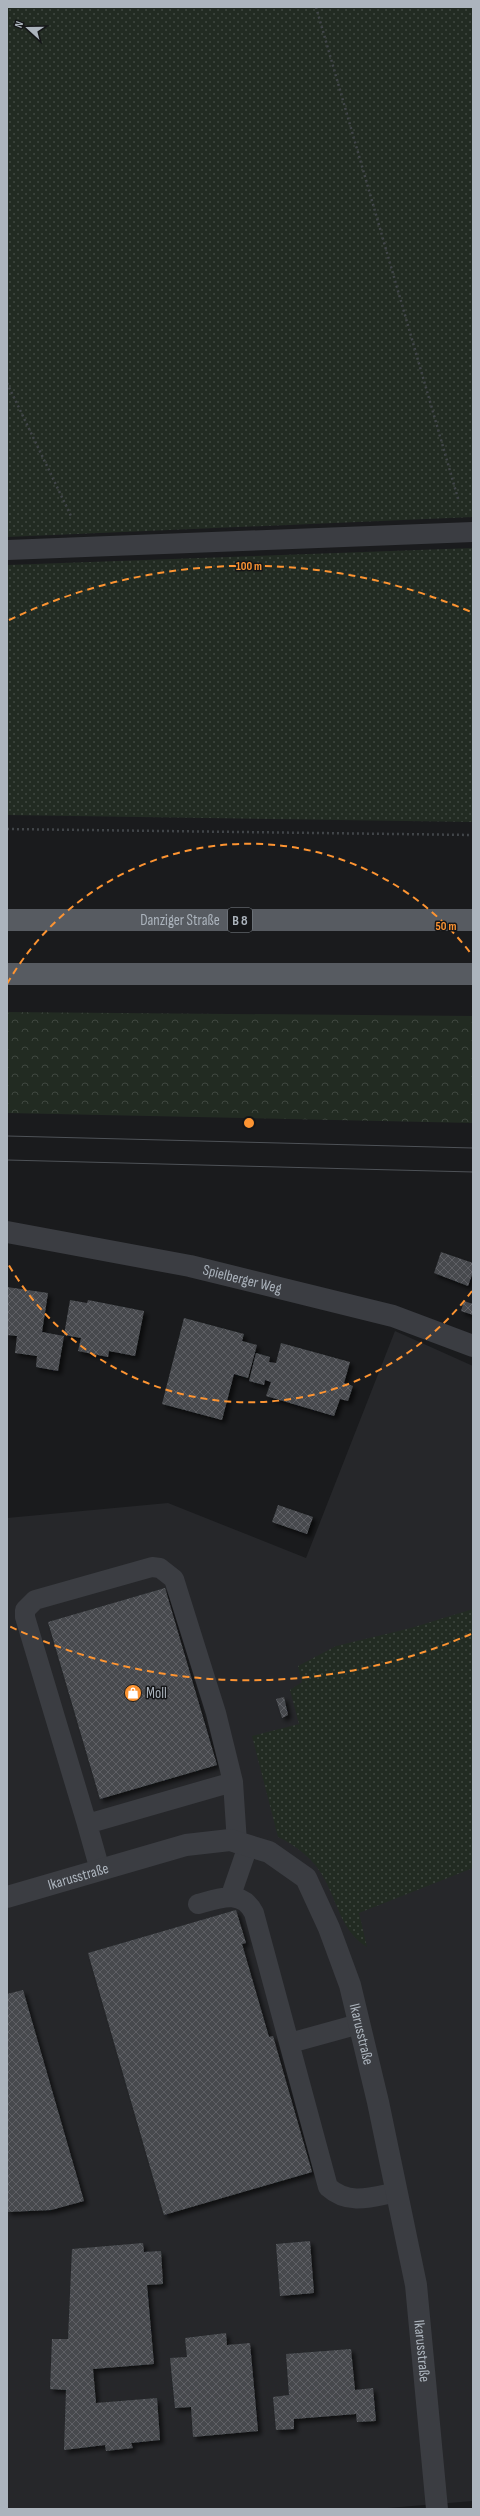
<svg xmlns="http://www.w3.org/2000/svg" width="480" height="2516" font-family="'Sofia Sans Condensed',sans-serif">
  <defs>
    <pattern id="grass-dots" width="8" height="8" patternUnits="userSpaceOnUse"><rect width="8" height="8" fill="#222b22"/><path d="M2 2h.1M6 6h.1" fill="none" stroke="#3f4740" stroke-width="1.8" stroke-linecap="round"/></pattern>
    <pattern id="forest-crowns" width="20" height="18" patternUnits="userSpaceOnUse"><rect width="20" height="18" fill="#222b22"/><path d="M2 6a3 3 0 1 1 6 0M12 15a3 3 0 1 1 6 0" fill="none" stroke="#3f4740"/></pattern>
    <pattern id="building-cross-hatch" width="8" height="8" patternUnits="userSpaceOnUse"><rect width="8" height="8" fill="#46494d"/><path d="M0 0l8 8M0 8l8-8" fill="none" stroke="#5e6165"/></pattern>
    <filter id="shadow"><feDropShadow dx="3.5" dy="3.5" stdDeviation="2" flood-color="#0009"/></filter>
  </defs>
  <rect width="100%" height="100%" fill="#1a1b1d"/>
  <path fill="#26272a" d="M395,1331l78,35v1135l-97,8h-369v-991l161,-15 138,55z"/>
  <path fill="url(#grass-dots)" d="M7,7h466v510l-466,20z
    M473,548v274l-466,-7v-250z
    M473,1609v259l-114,45 8,34c-25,-15 -29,-43 -42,-67 -10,-20 -28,-34 -47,-43l-26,-101 47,-12 -9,-34 12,-8 -4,-16 38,-20 75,-18z"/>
  <path fill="url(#forest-crowns)" d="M7,1012l466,4v107l-466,-10z"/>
  <path fill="url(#building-cross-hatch)" filter="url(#shadow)" d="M441,1252l32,11v9l-5,14 -34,-13z
    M7,1287l41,6 -6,39 22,4 -6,35 -22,-4 1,-11 -22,-3 2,-17 -10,-1z
    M70,1300l17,3 1,-3 56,11 -9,45 -26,-5 -1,6 -30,-6 3,-13 -17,-3z
    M464,1301l9,3v11l-12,-4z
    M184,1318l60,16 -2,7 15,4 -9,33 -14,-4 -12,46 -60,-16z
    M281,1343l69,19 -6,21 9,3 -5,15 -8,-2 -6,17 -68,-20 5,-14 -6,-2 -1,5 -15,-4 7,-28 14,4 -1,5 7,1z
    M278,1505l35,12 -6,17 -35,-12z
    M165,1588l52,177 -117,34 -52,-177z
    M284,1697l4,18 -6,3 -6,-19z
    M236,1910l10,33 -4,1 27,93 4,-1 39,136 -148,43 -76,-262z
    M23,1990l61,211 -33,9 -44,2v-218z
    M310,2241l4,52 -34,3 -4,-52z
    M143,2243l1,9 17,-1 2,33 -16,1 7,79 -61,5 3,34 61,-5 3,42 -29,3 2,5 -27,3 -1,-6 -41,5 2,-60 -16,-1 2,-50h16l4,-90z
    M226,2333l1,12 23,-2 8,88 -65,6 -2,-30 -16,1 -5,-50 17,-1 -2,-19z
    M351,2349l4,41 18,-2 3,33 -19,1 -1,-8 -62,5v10l-18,1 -3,-33 16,-2 -3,-41z"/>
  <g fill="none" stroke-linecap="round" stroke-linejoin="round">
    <path stroke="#414549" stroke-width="2.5" stroke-dasharray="2 3" stroke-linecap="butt" d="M316,7l143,495
      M7,383l65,135
      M7,829l466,6"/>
    <path stroke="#3b3d42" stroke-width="20" d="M7,550l466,-18
      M87,1824l-62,-207v-7l10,-10 117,-33 8,1 14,11 42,134 17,69
      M100,1870l-13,-46 146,-42 4,61
      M231,1895l17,-49
      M198,1904c22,-6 44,-15 56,9l74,274c21,19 44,10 69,5
      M290,2043l69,-19"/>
    <g stroke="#3b3d42" stroke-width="22">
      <path id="s1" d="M7,1232l183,34 203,50 80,30"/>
      <path id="s2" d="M7,1897l179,-52 44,-5 39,12 37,26 23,50 21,57 28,117 38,183 21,224"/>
    </g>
    <g stroke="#575b61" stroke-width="22">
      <path id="s3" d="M7,920h466"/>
      <path d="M7,974h466"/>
    </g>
    <path stroke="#4e5257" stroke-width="1" d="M7,1136l466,12
      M7,1160l466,12"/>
  </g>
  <g fill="none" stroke="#fd9432" stroke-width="2" stroke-dasharray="7 5">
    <path d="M472 1291A279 279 0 0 1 7 1262M7 984A279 279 0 0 1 472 955"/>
    <path d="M471 1634A557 557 0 0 1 9 1626M9 620A557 557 0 0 1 471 612"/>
  </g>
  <defs>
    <g id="shop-disc" transform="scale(0.9)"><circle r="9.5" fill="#fd9432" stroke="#151618"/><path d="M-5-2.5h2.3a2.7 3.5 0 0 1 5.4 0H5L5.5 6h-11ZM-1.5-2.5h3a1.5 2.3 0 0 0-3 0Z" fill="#fff"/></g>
  </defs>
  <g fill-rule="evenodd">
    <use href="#shop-disc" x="133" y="1693"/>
  </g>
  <g text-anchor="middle" stroke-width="3" stroke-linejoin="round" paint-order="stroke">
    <rect fill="#151618" stroke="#7f858c" stroke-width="1" x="228" y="908" width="24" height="24" rx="3"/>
    <g font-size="14" font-weight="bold" fill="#acb4bd">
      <text x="240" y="925">B 8</text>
    </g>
    <g font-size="15" fill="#acb4bd" stroke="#151618">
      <text dy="5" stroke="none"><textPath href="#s3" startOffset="173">Danziger Straße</textPath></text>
      <text dy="5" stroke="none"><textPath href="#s1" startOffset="240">Spielberger Weg</textPath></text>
      <text dy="5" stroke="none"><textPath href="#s2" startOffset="74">Ikarusstraße</textPath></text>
      <text dy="5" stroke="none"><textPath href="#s2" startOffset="483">Ikarusstraße</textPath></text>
      <text dy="5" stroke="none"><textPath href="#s2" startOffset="806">Ikarusstraße</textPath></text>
    </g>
    <g font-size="15" fill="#acb4bd" stroke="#151618" text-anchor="start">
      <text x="146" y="1698">Moll</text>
    </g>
  </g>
  <circle cx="249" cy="1123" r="6" fill="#fd9432" stroke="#151618" stroke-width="2"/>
  <g font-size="12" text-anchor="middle" font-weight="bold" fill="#fd9432" stroke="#151618" stroke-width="3" stroke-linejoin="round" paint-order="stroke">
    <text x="249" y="570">100 m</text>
    <text x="446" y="930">50 m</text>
  </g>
  <rect width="480" height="2516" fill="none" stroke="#acb4bd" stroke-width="16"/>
  <g transform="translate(28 28) rotate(291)" stroke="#151618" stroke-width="3" paint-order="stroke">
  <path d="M0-3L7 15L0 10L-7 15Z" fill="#acb4bd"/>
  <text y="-6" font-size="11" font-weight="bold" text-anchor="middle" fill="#acb4bd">N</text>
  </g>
</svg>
